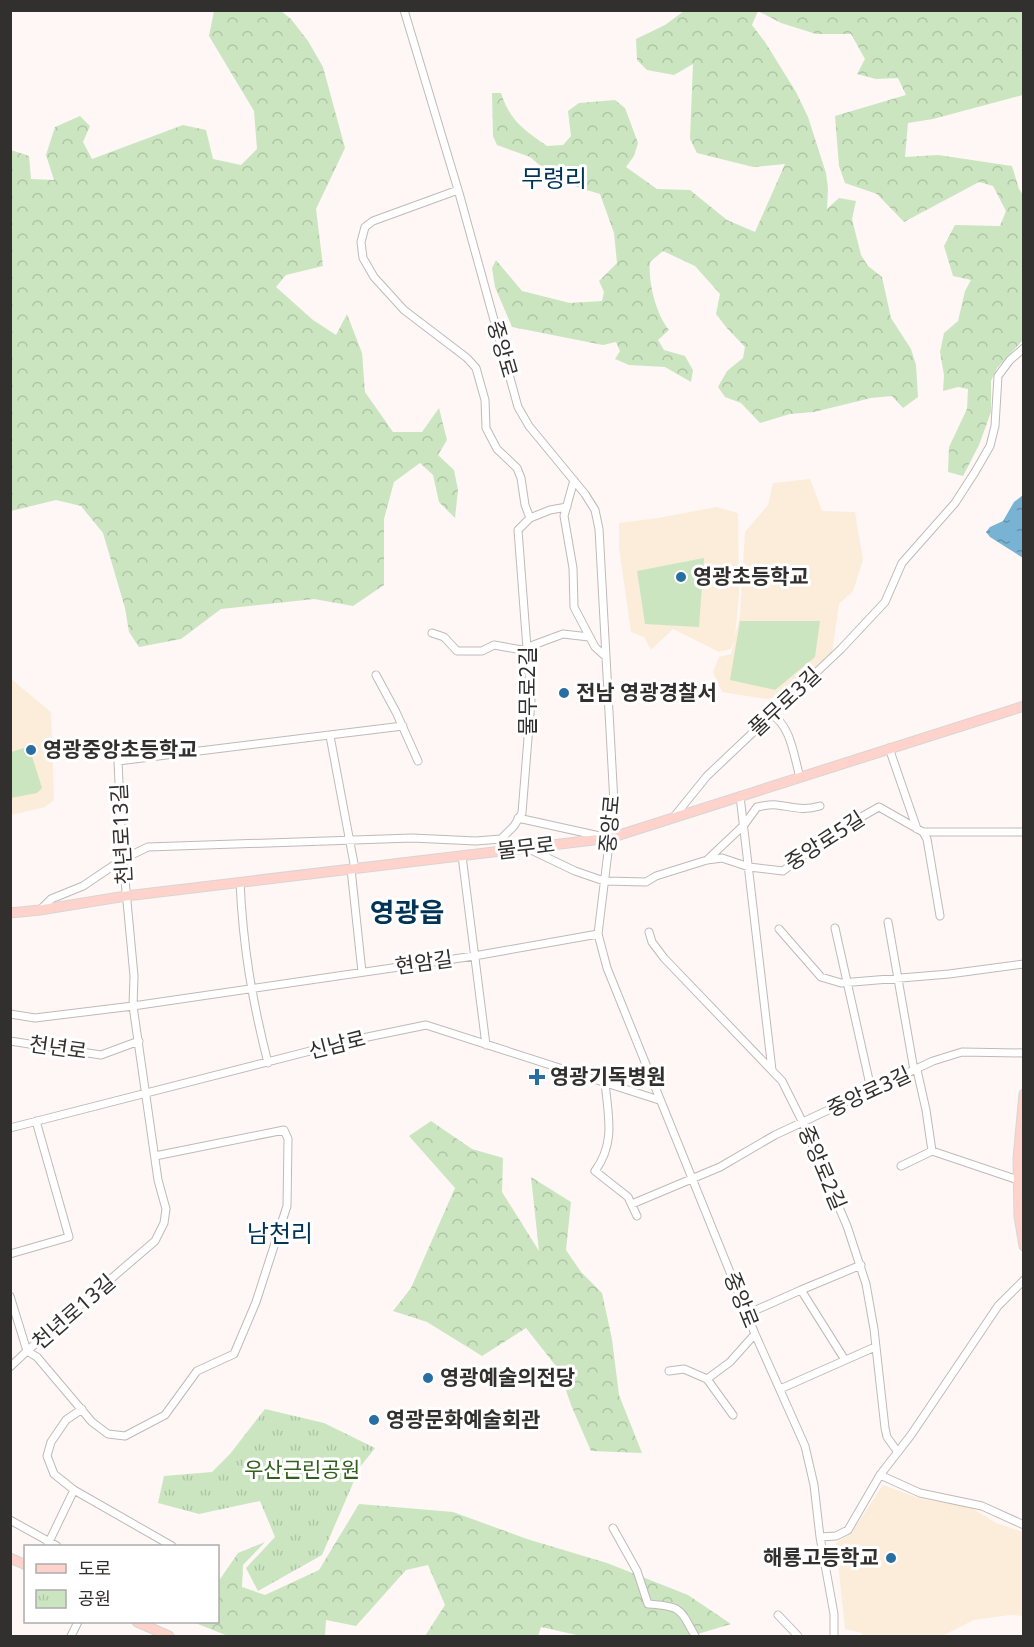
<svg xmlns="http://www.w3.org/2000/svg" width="1034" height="1647" font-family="'Noto Sans','Noto Sans KR',sans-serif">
  <defs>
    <pattern id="forest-crowns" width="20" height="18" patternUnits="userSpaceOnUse" patternTransform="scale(1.5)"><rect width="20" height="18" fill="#cbe5c1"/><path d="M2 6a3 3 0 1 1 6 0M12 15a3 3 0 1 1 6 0" fill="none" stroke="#afc5a6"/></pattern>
    <pattern id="park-tufts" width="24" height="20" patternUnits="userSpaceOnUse" patternTransform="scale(1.5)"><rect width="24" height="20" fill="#cbe5c1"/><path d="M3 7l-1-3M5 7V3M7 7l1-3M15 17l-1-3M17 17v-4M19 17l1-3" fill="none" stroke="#afc5a6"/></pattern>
    <pattern id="water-ripples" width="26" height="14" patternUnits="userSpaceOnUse" patternTransform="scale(1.5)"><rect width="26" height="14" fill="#78b3d4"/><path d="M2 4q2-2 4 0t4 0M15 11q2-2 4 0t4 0" fill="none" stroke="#6392ac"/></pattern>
  </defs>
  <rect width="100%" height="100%" fill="#fef7f5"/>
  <path fill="#fbedd9" d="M810,479l12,32 33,1 8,48 -10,31 -14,13 -7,49 -49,44 -17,2 -44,-7 -9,-20 6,-15 12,-3 4,-15 -4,10 -12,3 -46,-23 -22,21 -7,-13 -13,-5 -12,-84v-25l39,-5 58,-11 22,6 1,82 -4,41 5,-20 5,-84 23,-27 5,-22z
    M10,678l41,34 3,88 -9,7 -34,8z
    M883,1485l38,14 49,8 26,16 27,9v84l-13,-1 -36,5 -32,16h-79l-1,-3 -17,-4 -9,-86 16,-11z"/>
  <path fill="#cbe5c1" d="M704,558l-5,69 -54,-3 -8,-53z
    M740,621h80l-5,36 -40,33 -45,-10z
    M24,748l6,2 12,38 -5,5 -26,5v-46z"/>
  <path fill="url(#forest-crowns)" d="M214,11h67l10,8 17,22 15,26 22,81 -29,61 7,57 -37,9 -10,12 37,33 23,15 11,-21 15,39 3,39 28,40h29l17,-24 8,32 -9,15 16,15 4,20 -3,28 -16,-16 -6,-27 -13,-12 -26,19 -10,37v66l-31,21 -39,-7 -93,10 -40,30 -42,8 -10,-15 -4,-24 -22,-75 -22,-27 -25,-6 -45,11v-361l18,6 2,23 23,1 -8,-25 9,-28 25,-11 10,10 -7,16 9,17 91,-34 23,5 7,29 28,6 16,-16 -3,-38 -45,-75z
    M684,11h339v84l-90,24 -25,4 -3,34 33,-2 74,11 7,23 4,6v145l-26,28 -6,13v31l-12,33 -16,31 -15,-4 1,-25 18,-38 1,-20 -10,-2 -15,4 1,-16 -4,-23 4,-19 14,-12 7,-30 6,-11 -18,-4 -9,-30 11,-21 45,1 6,-15 -13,-25 -14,-4 -75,40 -27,-28 -32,-11 -6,-17 -4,-50 71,-21 -8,-17 -22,1 -19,-5 8,-15 -14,-25h-35l-35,-11 -23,-12 -6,14 13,17 31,50 12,25 18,56 2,16 -1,20 12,-11 17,3 -4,18 9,36 7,11 14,11 9,41 20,31 5,16 2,32 -15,11 -11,-12 -21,2 -57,14 -24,2 -30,9 -19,-20 -16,-6 -7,-10 9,-16 16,-13 2,-11 -19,-20 -10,-13 4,-20 -25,-28 -32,-15 -13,11c-2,20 6,52 19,68l-11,10 6,10 21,6 8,14 -2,12 -26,-15 -36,-2 -14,-6 5,-8 -4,-9 -13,3 -91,-18 -17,-40 -3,-19 4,-8 26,31 48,12 32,-2 2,-9 -5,-11 18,-18 -3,-30 -14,-39 -30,-9 -20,-11 -20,-17 -33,-12 -4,-9 -1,-43h9c9,28 23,37 46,53l16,-1 8,-9 -3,-25 11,-8 36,-3 10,8 13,35 -4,13 -8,11 31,22 33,1 37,30 28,12 30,-68 -32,3 -56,-14 -7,-14 3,-75 -19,11 -27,-5 -10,-10 -1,-21 29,-14z
    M431,1121l41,28 31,9 -1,34 37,59 -8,-74 40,25 -5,48 15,22 21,21 10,46 7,56 23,58 -51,-2 -20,-46 -12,-35 -33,-42 -44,28 -55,-34 -34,-11 18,-23 44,-100 -46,-52z
    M359,1504l94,8 74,27 80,24 81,32 43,29 -40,12h-110l-40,-9 -3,9h-113l20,-31 -17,-40 -22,5 -50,56 -30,-6 -1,16h-97l-35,-14h25v-40l20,-29 27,-11 -22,23 -1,22 23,8 54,-25z"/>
  <path fill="url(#park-tufts)" d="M265,1409l59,14 51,25 -15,19 -38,88 -64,36 -12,-23 29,-31 -15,-36 -61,13 -41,-11 6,-27 48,-4 18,-18z"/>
  <path fill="url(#water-ripples)" d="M1023,495v63l-33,-21 -4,-5 4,-5 13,-6 11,-19z"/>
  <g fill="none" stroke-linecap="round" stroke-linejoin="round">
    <g stroke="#c0bab7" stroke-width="9">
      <path id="minor" d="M404,10l55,183 59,214 11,19 56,68 10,16 4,19 15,274 -16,131 9,34 148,366 50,112 9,39 6,52 14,77v22
        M574,480l-10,36 9,52 1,39 21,40 11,10
        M530,518l20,-8 17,-3
        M432,633l12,4 13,14h25l12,-6 34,6
        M528,647l35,-13 26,3
        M376,675l20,37 22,49
        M771,715c20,9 23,43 29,62
        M330,736l25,133
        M889,748l28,81
        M740,796l32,274
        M518,818l86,19
        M673,818l34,-42 134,-127 44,-47 17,-39 53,-60 20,-31 15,-26 5,-20 3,-50 12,-16 14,-12
        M923,832h101
        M527,848l48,23 29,10 42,1 10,-6 51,-16 15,-2 27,9 34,4 48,-37 48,-27 44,25 4,7 13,77
        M462,856l24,189
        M707,860l37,-35 13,-18c6,-1 13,-3 20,-2 17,2 25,6 43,1
        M351,869l11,103
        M240,882c3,65 12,118 28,181
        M40,910l11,-11 32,-13 40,-27 25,-12 264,-9 64,3 25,-2 13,-13 8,-13 9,-112 -13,-171 12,-12 -5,-13 -4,-27 -4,-10 -20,-19 -11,-21 -1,-28 -9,-32 -9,-10 -63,-48 -30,-33 -11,-19 -2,-16 4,-15 8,-6 85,-31
        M888,922l26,148
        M835,928l36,161
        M779,929l42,48 20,6 108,-9 75,-10
        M649,932l3,10 12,16 118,123 21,42 44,103 19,58 8,45 11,99 2,9 10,14
        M10,1014l25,4 98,-12 341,-50 124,-22
        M10,1041l91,14 38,-14
        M917,1070l9,40 6,41 86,29
        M605,1082c3,34 11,60 -10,89l33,26 9,19
        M10,1128l343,-88 73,-15 233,75
        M155,1156l129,-26 4,9 -1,67 -31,96 -22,52 -37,17 -32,44 -40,21 -17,-2 -16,-12 -55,-65 -10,-6 128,-110 9,-18 2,-14 -8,-29 -25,-174 1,-30 -12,-128 -4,-87 285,-35
        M901,1166l31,-15
        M632,1204l88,-37 55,-32 158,-74 29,-9 62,1
        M10,1254l59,-17 -33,-116
        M801,1290l60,-25
        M10,1296l17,55 -17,16
        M747,1314l54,-24 44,70
        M669,1371l15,-2 23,10 26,36
        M707,1379l23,-17 25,-28
        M780,1389l95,-42
        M82,1409l-16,11 -15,22 -4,14 7,18 20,16 98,56
        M880,1475l40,18 62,13 42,19
        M10,1520l47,26
        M613,1528l24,43 11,33c34,2 32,5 47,32
        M820,1537l16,-1 12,-6 32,-55 31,-40 87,-129 26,-26
        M47,1546l27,-56
        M778,1615l20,21
        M71,1636l7,-14"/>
    </g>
    <g stroke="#d6d6d5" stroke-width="11">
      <path id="major" d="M10,913l30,-3 86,-14 484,-58 414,-132
        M1024,1094l-6,64 1,58 5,30
        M10,1558l16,7
        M137,1622l32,14"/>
    </g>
    <use href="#minor" stroke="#fff" stroke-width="7"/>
    <use href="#major" stroke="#ffd3cb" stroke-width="9"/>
  </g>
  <g fill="#296ea3" stroke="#fff" stroke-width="2">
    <circle cx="681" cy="577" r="6"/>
    <circle cx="564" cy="693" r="6"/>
    <circle cx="31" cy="750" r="6"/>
    <path d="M534 1068h6v6h6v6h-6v6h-6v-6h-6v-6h6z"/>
    <circle cx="428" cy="1378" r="6"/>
    <circle cx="374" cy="1420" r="6"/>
    <circle cx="891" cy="1558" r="6"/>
  </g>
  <g text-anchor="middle" stroke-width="6" stroke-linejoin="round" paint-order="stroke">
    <g font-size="21" fill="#32302f" stroke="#fff">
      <text transform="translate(502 349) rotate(74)" y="7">중앙로</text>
      <text transform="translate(528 691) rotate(-90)" y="7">물무로2길</text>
      <text transform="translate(785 702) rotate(-43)" y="7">풀무로3길</text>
      <text transform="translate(610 824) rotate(-85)" y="7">중앙로</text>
      <text transform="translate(122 834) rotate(-93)" y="7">천년로13길</text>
      <text transform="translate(825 841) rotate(-33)" y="7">중앙로5길</text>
      <text transform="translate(526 848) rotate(-7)" y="7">물무로</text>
      <text transform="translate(424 963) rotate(-8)" y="7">현암길</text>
      <text transform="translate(337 1045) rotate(-14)" y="7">신남로</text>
      <text transform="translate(58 1048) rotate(8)" y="7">천년로</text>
      <text transform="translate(869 1092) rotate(-25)" y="7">중앙로3길</text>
      <text transform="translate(822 1168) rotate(67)" y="7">중앙로2길</text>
      <text transform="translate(741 1300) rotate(68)" y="7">중앙로</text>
      <text transform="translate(74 1312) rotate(-41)" y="7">천년로13길</text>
    </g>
    <g font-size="21" font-weight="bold" fill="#32302f" stroke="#fff" text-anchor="start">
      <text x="693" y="584">영광초등학교</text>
      <text x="576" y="700">전남 영광경찰서</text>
      <text x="43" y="757">영광중앙초등학교</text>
      <text x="550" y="1084">영광기독병원</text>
      <text x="440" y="1385">영광예술의전당</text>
      <text x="386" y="1427">영광문화예술회관</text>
      <text x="879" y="1565" text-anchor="end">해룡고등학교</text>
    </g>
    <g font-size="21" fill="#33601e" stroke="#fff">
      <text x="302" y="1477">우산근린공원</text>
    </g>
    <g font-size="24" fill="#003356" stroke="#fff">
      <text x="554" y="187">무령리</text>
      <text x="280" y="1242">남천리</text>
    </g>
    <g font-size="27" font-weight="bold" fill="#003356" stroke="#fff">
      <text x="407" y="922">영광읍</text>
    </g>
  </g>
  <rect width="1034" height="1647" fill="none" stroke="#32302f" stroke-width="24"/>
  <rect x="24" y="1545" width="195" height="78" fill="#ffffff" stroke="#adacac" stroke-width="1.5"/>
  <rect x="36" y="1564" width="30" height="9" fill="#ffd3cb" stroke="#adacac" stroke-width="1.5"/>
  <text x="78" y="1575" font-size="18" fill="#32302f">도로</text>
  <rect x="36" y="1590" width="30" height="18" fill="url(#park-tufts)" stroke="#adacac" stroke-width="1.5"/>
  <text x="78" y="1605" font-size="18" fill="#32302f">공원</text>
</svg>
